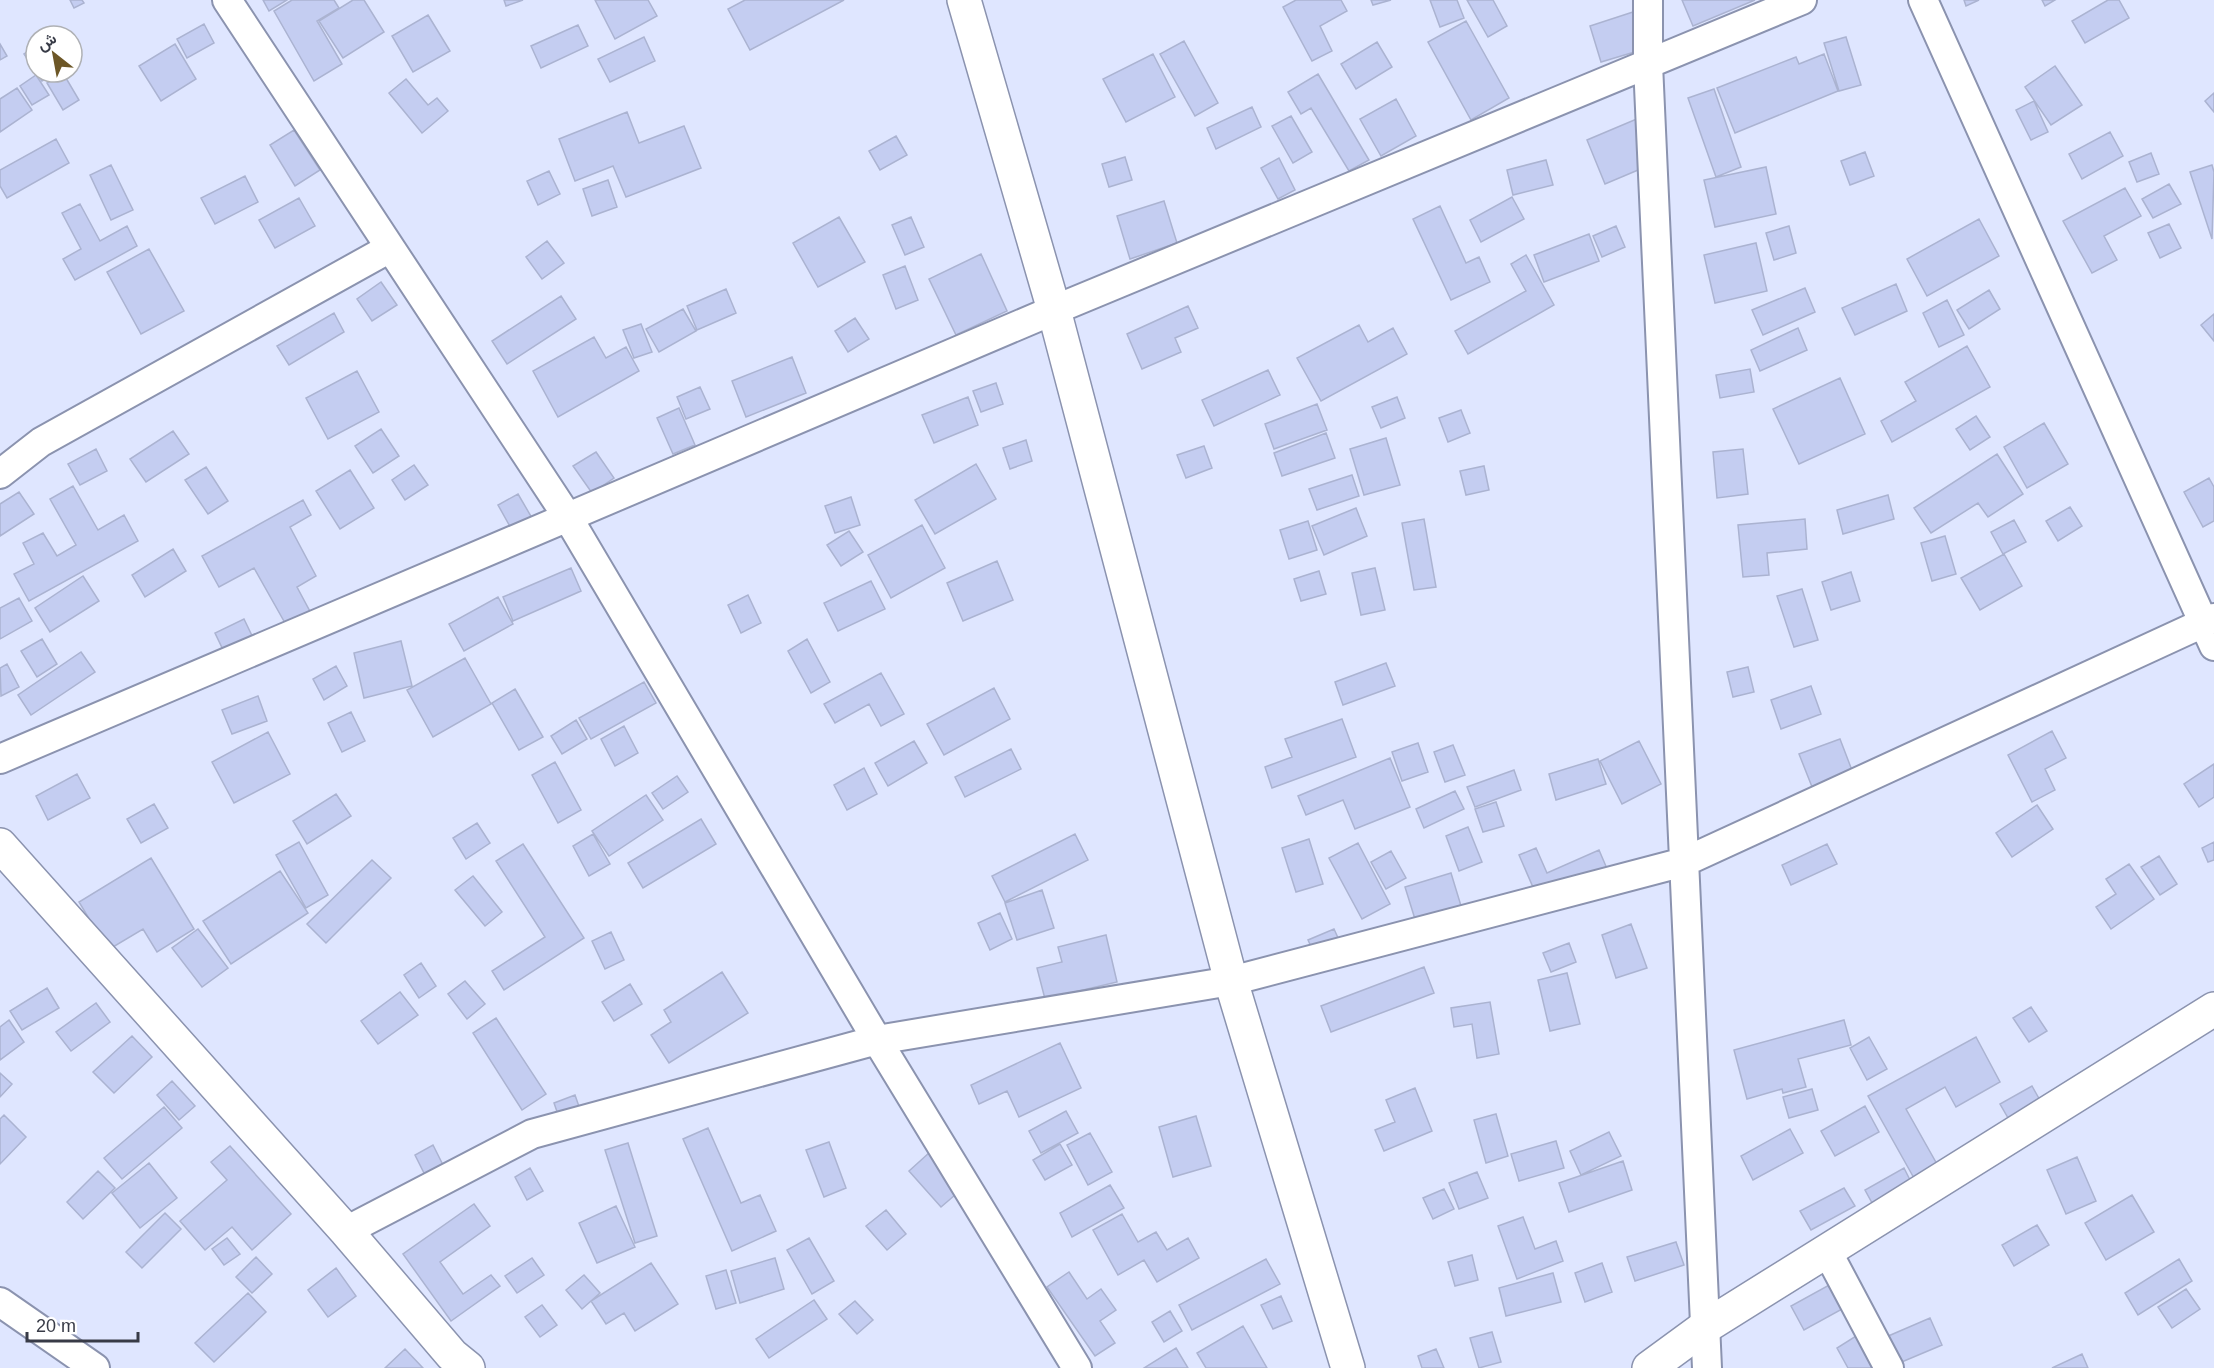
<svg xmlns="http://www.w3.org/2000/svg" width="2214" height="1368" font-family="Helvetica,Vazirmatn,sans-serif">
  <rect width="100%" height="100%" fill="#dfe6ff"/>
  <path fill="#c4cdf1" stroke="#abb3d1" stroke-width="1.5" d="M70,0h12l2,3 -10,5z
    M263,0h24l-18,11z
    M292,0h42l5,8 -22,13 25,43 -28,17 -40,-70z
    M353,0h11l20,32 -41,26 -24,-37z
    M504,0h19l-17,6z
    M595,0h53l9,16 -42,23z
    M745,0h99l-94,50 -22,-41z
    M1296,0h45l6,11 -27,15 12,25 -20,10 -29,-54z
    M1371,0h20l-18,5z
    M1430,0h27l7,18 -24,9z
    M1467,0h26l14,26 -19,11z
    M1682,0h73l-62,26z
    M1964,0h15l-13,6z
    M2042,0h13l-10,6z
    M2108,0h11l10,18 -44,25 -13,-22z
    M1636,11l12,37 -47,14 -11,-36z
    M428,15l22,36 -37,21 -21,-36z
    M1466,21l43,77 -38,22 -43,-78z
    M204,24l10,19 -27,15 -10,-19z
    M578,25l10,21 -47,22 -10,-22z
    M644,37l11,24 -45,21 -12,-23z
    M1846,37l15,48 -22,6 -15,-48z
    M1184,41l34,62 -23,13 -35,-62z
    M1377,42l15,25 -36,22 -15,-25z
    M0,44l7,12 -7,4z
    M175,44l21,35 -35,22 -22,-35z
    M36,46v26l19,1 -13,8 -18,-27z
    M1153,54l22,43 -49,25 -23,-43z
    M1824,54l14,37 -103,42 -18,-45 79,-31 3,7z
    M2055,66l27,39 -31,20 -26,-38z
    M63,73l16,27 -16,10 -16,-27z
    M1318,74l51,86 -20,11 -38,-63 -10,6 -13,-22z
    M36,75l13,20 -17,10 -12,-19z
    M406,79l22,26 9,-7 11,13 -26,22 -33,-40z
    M17,88l15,22 -32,22v-33z
    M1714,89l27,78 -25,10 -28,-79z
    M2214,93v19l-9,-11z
    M1396,99l20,37 -35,20 -21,-37z
    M2034,101l14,31 -17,8 -15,-30z
    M1252,107l9,20 -45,22 -9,-21z
    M627,112l12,31 45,-17 17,42 -75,29 -13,-31 -38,15 -16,-42z
    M1291,116l21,36 -19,11 -21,-37z
    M1639,118l18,44 -52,22 -18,-44z
    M294,130l26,40 -25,16 -25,-41z
    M2110,132l13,24 -41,23 -13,-25z
    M896,136l11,19 -27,15 -11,-19z
    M56,139l13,24 -62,35 -7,-12v-16z
    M1865,152l9,24 -24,9 -9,-24z
    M2151,153l8,21 -22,8 -8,-20z
    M1125,157l7,23 -23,7 -7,-23z
    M1279,158l16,32 -17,9 -17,-31z
    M1546,160l7,25 -40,10 -6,-25z
    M111,165l22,45 -22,10 -21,-45z
    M2212,165l2,7 -2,67 -22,-67z
    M1766,167l10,47 -61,13 -11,-47z
    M549,171l11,23 -22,11 -11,-24z
    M245,176l13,26 -43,22 -14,-26z
    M608,180l9,27 -25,9 -9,-27z
    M2169,184l12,20 -28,14 -11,-19z
    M2125,188l16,28 -37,20 13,24 -25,13 -29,-52z
    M1512,197l12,22 -43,23 -11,-22z
    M299,198l16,28 -40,22 -16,-28z
    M1164,201l13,42 -47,16 -13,-43z
    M80,204l20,37 27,-15 10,20 -62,34 -12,-21 18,-10 -19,-36z
    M1440,206l26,57 13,-6 11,25 -39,18 -38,-81z
    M839,217l26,45 -47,25 -25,-44z
    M911,217l13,30 -19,8 -13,-30z
    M1979,219l20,37 -72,40 -20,-37z
    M2169,224l12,24 -21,10 -12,-25z
    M1616,226l9,21 -23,10 -9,-21z
    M1789,226l7,27 -22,7 -8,-27z
    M1589,234l10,27 -55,21 -10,-27z
    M547,241l17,22 -22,16 -16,-22z
    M1756,243l11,48 -52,12 -11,-48z
    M149,249l35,62 -43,23 -34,-62z
    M981,254l26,57 -51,24 -27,-56z
    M1526,255l28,50 -86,49 -13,-23 71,-40 -15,-27z
    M905,266l13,34 -22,9 -13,-34z
    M381,282l16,23 -25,16 -15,-22z
    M1896,284l11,27 -52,24 -13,-27z
    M1805,288l10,24 -52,23 -11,-25z
    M726,289l10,24 -39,17 -10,-24z
    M1989,290l11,19 -31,20 -12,-19z
    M561,296l15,23 -69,45 -15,-23z
    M1947,300l17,35 -25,12 -16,-34z
    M1188,306l10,22 -23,10 6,14 -39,17 -15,-35z
    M683,309l13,22 -37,21 -13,-23z
    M334,313l10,19 -55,33 -12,-19z
    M2214,314v27l-13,-16z
    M855,318l14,21 -21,13 -13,-21z
    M641,324l11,28 -18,6 -11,-28z
    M1359,325l9,17 25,-14 14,26 -86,47 -24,-43z
    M1798,328l9,22 -47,21 -9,-21z
    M594,337l12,21 20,-11 13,24 -81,46 -25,-46z
    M1967,346l23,41 -98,55 -11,-21 35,-20 -11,-19z
    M792,357l14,36 -60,24 -14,-36z
    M1750,369l4,23 -34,6 -4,-23z
    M1268,370l12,25 -66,31 -12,-26z
    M357,371l22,41 -51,27 -22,-41z
    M1840,378l25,56 -66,30 -26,-55z
    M996,383l7,21 -22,8 -8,-21z
    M700,387l10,22 -24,10 -9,-22z
    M968,397l10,28 -44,18 -12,-28z
    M1397,397l8,21 -24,10 -9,-21z
    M1317,404l10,26 -53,19 -9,-25z
    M679,408l16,37 -22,9 -16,-36z
    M1461,410l9,23 -22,9 -9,-24z
    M1976,416l14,21 -20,13 -14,-21z
    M2044,423l24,41 -41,24 -23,-41z
    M381,429l18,27 -26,17 -18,-27z
    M173,431l16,23 -43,28 -16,-23z
    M1326,433l9,25 -53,18 -8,-23z
    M1386,438l14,47 -36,10 -14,-46z
    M1026,440l6,21 -22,8 -7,-21z
    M1204,446l8,22 -26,10 -9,-23z
    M96,449l11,22 -27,14 -12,-21z
    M1743,449l5,45 -31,4 -4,-46z
    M596,452l18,26 -22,15 -19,-27z
    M1997,454l26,40 -35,23 -10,-14 -47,30 -17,-25z
    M976,464l20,35 -61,35 -20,-34z
    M414,465l14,20 -23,15 -13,-20z
    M1484,466l5,24 -23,5 -6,-24z
    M206,467l22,34 -20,13 -23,-34z
    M350,470l24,38 -34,21 -24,-38z
    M1352,475l7,21 -42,14 -8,-21z
    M2209,478l5,9v34l-11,6 -19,-35z
    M73,486l25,44 26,-15 14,26 -109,60 -15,-27 20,-10 -11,-21 20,-10 14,23 19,-11 -26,-46z
    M19,492l15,22 -34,22v-32z
    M518,494l14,24 -20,12 -14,-25z
    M1888,495l6,24 -51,15 -6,-24z
    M851,497l9,28 -25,8 -10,-27z
    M303,500l8,15 -21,12 26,49 -19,11 16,30 -24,13 -35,-62 -35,19 -17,-31z
    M2070,507l12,19 -24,15 -12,-20z
    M1356,508l11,28 -43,19 -12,-29z
    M1424,519l12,68 -22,3 -12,-67z
    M1805,519l2,30 -40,4 2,22 -26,2 -5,-52z
    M2014,520l12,22 -23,12 -12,-22z
    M1308,521l9,29 -28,9 -9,-29z
    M922,525l23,43 -54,30 -23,-43z
    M849,531l14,21 -22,14 -14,-21z
    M1945,536l11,38 -24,7 -11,-38z
    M173,549l13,22 -41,26 -13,-22z
    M2004,554l18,32 -42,24 -19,-32z
    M997,561l16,39 -50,21 -16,-38z
    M571,568l10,23 -68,30 -10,-24z
    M1375,568l10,42 -24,5 -9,-42z
    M1319,571l7,23 -25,7 -7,-22z
    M1851,572l9,29 -29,9 -9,-28z
    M83,576l16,25 -49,31 -15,-24z
    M871,581l14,28 -47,22 -14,-28z
    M1802,589l16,51 -24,7 -17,-51z
    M748,595l13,28 -20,10 -13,-28z
    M498,597l15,27 -49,27 -15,-27z
    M19,598l13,23 -32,18v-31z
    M244,619l11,23 -29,14 -11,-23z
    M42,639l15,25 -20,13 -16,-26z
    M807,639l23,43 -19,11 -23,-42z
    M401,641l11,45 -48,12 -10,-45z
    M81,652l14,20 -64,43 -13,-20z
    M465,658l26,46 -58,33 -26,-47z
    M1386,663l9,23 -52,19 -8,-23z
    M7,664l12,23 -18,9 -1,-28z
    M336,666l11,20 -23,14 -11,-21z
    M1748,667l6,25 -21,5 -6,-25z
    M881,673l23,41 -23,12 -12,-22 -34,19 -11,-19z
    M644,682l12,21 -65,36 -12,-21z
    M1811,686l10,28 -40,15 -10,-29z
    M994,688l16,31 -66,36 -17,-31z
    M515,689l28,48 -24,13 -27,-47z
    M258,696l9,25 -35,13 -10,-24z
    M351,712l14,29 -23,11 -14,-29z
    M1342,719l14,38 -84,31 -7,-21 27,-10 -7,-18z
    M576,720l11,19 -25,15 -11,-18z
    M624,726l14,27 -23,13 -14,-27z
    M2052,731l14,27 -21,11 10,21 -23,12 -24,-47z
    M268,732l22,42 -56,29 -22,-41z
    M1840,739l18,47 -40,16 -19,-48z
    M914,741l13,22 -39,23 -13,-23z
    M1639,741l22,43 -39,20 -22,-43z
    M1418,743l10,29 -26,9 -10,-29z
    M1453,745l12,30 -20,7 -11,-30z
    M1011,749l10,20 -56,28 -10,-20z
    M1390,758l20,49 -55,22 -12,-29 -37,15 -8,-19z
    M1598,759l8,25 -50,16 -7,-26z
    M555,762l26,48 -23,13 -26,-48z
    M2214,764v33l-15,10 -15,-23z
    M864,768l13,26 -30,16 -13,-25z
    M1514,770l7,20 -46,17 -8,-20z
    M77,774l13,24 -42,22 -12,-24z
    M677,776l11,16 -25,17 -11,-16z
    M1455,791l9,18 -40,19 -8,-19z
    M336,794l15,22 -44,28 -14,-23z
    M646,795l17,25 -54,36 -17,-25z
    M1496,802l8,24 -21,6 -8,-23z
    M154,804l14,24 -27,15 -14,-24z
    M2037,805l16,24 -41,28 -16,-24z
    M701,819l15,25 -73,44 -15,-25z
    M477,823l13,20 -24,16 -13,-21z
    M1468,827l14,35 -23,9 -13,-35z
    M593,834l17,30 -21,12 -16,-30z
    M1075,834l13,26 -83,42 -13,-26z
    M1309,839l14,45 -27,8 -14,-44z
    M299,842l29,53 -22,13 -30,-53z
    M2214,842v18l-6,2 -6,-14z
    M1358,843l32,61 -28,15 -33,-61z
    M523,844l61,94 -80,52 -12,-19 53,-34 -49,-76z
    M1827,844l10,20 -46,21 -9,-20z
    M1536,848l11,25 52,-23 9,21 -69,30 -20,-46z
    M1391,851l15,27 -20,11 -15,-27z
    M2159,856l18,28 -17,11 -19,-28z
    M151,858l43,71 -37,23 -14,-23 -35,21 -29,-48z
    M372,860l19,18 -65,65 -19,-19z
    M2129,864l25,35 -43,30 -15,-22 20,-13 -10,-15z
    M280,871l28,42 -77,51 -28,-43z
    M1451,873l14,46 -46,13 -14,-45z
    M473,876l29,36 -17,14 -30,-36z
    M1042,890l12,38 -37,12 -12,-37z
    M1000,913l12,26 -22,11 -12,-27z
    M1631,924l16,44 -31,10 -14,-43z
    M198,929l30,39 -26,19 -30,-39z
    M1334,929l10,22 -26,11 -10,-22z
    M611,932l13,28 -19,9 -13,-28z
    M1106,935l11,47 -72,17 -8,-31 25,-6 -4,-15z
    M1569,943l7,19 -25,10 -8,-19z
    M421,963l15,23 -17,12 -15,-23z
    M1424,967l10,26 -103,39 -10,-26z
    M722,972l26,41 -79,50 -18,-28 20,-13 -7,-12z
    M1567,973l13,51 -30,7 -12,-51z
    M465,981l20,23 -18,15 -19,-25z
    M630,984l12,20 -28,17 -12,-19z
    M47,988l12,20 -37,22 -12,-19z
    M400,992l18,23 -40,29 -17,-23z
    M1490,1002l9,52 -22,4 -5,-34 -18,3 -3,-19z
    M96,1003l14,19 -39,29 -15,-19z
    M2031,1007l16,24 -18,11 -16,-24z
    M496,1018l50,76 -24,16 -49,-77z
    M9,1020l15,22 -24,18v-33z
    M1844,1020l7,25 -53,14 8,28 -23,6 -1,-4 -35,10 -13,-49z
    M132,1036l20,21 -38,36 -21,-21z
    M1869,1037l18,32 -20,11 -17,-32z
    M1976,1037l24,45 -44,25 -11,-20 -39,22 36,64 -23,14 -51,-91z
    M1060,1043l21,45 -62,29 -12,-26 -28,13 -8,-19z
    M0,1073l12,11 -12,13z
    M172,1081l23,25 -16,14 -22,-25z
    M2032,1086l14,25 -31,19 -15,-26z
    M1415,1088l17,43 -48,20 -9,-21 20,-8 -9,-22z
    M1812,1089l6,21 -29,8 -6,-21z
    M575,1095l8,23 -21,8 -8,-23z
    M1865,1106l14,26 -44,24 -14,-25z
    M164,1107l18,21 -60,51 -18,-21z
    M1066,1111l12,22 -37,20 -12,-22z
    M1496,1114l12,42 -22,7 -12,-43z
    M4,1115l22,22 -26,27v-45z
    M1196,1116l15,50 -38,11 -14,-50z
    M708,1128l33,75 19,-8 16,36 -44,20 -49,-112z
    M1790,1129l13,24 -50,27 -12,-24z
    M1609,1132l12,24 -40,19 -11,-24z
    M1090,1133l22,39 -24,13 -21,-40z
    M1556,1141l8,27 -45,13 -8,-27z
    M829,1142l17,46 -22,9 -18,-47z
    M628,1143l29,93 -22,7 -30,-93z
    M1060,1144l12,21 -27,15 -12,-20z
    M433,1145l12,24 -18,10 -12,-24z
    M230,1146l61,68 -39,36 -20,-23 -27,23 -25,-29 47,-41 -16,-18z
    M930,1152l32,37 -21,18 -32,-36z
    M2077,1157l19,44 -30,13 -19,-44z
    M1623,1161l9,29 -63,22 -10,-29z
    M149,1163l28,35 -37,30 -28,-35z
    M530,1168l13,23 -16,9 -12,-23z
    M1904,1168l11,22 -38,22 -12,-22z
    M98,1171l17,17 -32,31 -16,-17z
    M1477,1172l11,26 -29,11 -10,-26z
    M1110,1185l14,23 -52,29 -12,-24z
    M1844,1188l11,18 -44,24 -11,-19z
    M1444,1189l10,20 -21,10 -10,-21z
    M2132,1195l22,37 -48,28 -21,-37z
    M474,1204l16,22 -50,36 23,32 28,-19 9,11 -49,35 -48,-67z
    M616,1206l19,41 -38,16 -18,-40z
    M886,1210l20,24 -19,16 -21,-24z
    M165,1213l16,16 -39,39 -16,-16z
    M1122,1214l16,28 18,-10 11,18 21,-12 11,20 -42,24 -13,-22 -26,15 -25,-45z
    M1523,1217l12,32 21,-8 7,20 -46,18 -19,-53z
    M2037,1225l12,20 -35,21 -12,-21z
    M227,1238l13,16 -16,11 -12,-16z
    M809,1238l25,43 -22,13 -25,-44z
    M1676,1242l8,23 -49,16 -8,-24z
    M1472,1255l6,25 -23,6 -7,-24z
    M256,1257l16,17 -20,19 -16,-16z
    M532,1258l12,17 -27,18 -12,-17z
    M775,1258l9,31 -44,14 -9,-32z
    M1266,1259l14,25 -88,46 -13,-25z
    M2179,1259l13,22 -54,34 -13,-22z
    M651,1263l27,41 -43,27 -11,-18 -18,11 -15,-23z
    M1602,1263l10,29 -27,10 -10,-29z
    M336,1268l20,28 -28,21 -20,-27z
    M726,1270l10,33 -20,6 -10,-33z
    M1069,1272l18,27 14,-10 15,21 -16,11 15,22 -20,13 -48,-69z
    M1553,1273l8,29 -55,14 -7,-28z
    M584,1275l16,18 -18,16 -16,-19z
    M1831,1284l13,24 -40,22 -13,-24z
    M2186,1289l14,20 -28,19 -14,-21z
    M248,1293l18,19 -52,50 -19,-19z
    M1281,1296l11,25 -19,8 -12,-24z
    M814,1300l13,19 -58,39 -13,-19z
    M855,1301l18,19 -16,14 -18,-20z
    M542,1305l15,20 -17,12 -15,-20z
    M1170,1311l12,20 -18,11 -12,-20z
    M1930,1318l12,27 -45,19 -11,-27z
    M1243,1326l24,42h-61l-9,-15z
    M1492,1332l9,30 -22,6 -9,-30z
    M1856,1336l19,32h-27l-11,-20z
    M1176,1348l12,20h-44z
    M405,1349l18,19h-38z
    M1436,1349l8,19h-22l-4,-12z
    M2082,1354l6,14h-36z"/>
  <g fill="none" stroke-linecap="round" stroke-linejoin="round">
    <g stroke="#8b93af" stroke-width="32">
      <path id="minor" d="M227,0l340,516 310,524 200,328
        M1648,0v64l59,1304
        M1923,0l291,646
        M0,474l41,-32 349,-194
        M0,759l1054,-449 748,-310
        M346,1231l186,-97 345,-94 354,-59 453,-119 530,-244
        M1827,1251l62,117
        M0,1302l95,66"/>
    </g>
    <g stroke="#8b93af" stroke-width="36">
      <path id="tertiary" d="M964,0l90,310 177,671 117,387
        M0,845l346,386 106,124 16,13
        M1649,1368l56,-41 509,-318"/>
    </g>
    <use href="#minor" stroke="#fff" stroke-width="28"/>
    <use href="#tertiary" stroke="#fff" stroke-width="33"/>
  </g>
  <g transform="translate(54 54) rotate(329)"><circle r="28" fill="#ffffff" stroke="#afb1b5" stroke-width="1.5"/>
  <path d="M0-4.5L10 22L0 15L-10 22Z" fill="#6d5727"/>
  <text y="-9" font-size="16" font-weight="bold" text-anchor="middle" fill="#383b47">ش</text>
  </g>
  <path d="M27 1332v9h111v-9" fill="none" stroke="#383b47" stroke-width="3"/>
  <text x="36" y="1332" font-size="18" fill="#383b47" stroke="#ffffff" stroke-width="4.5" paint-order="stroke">20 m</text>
</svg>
